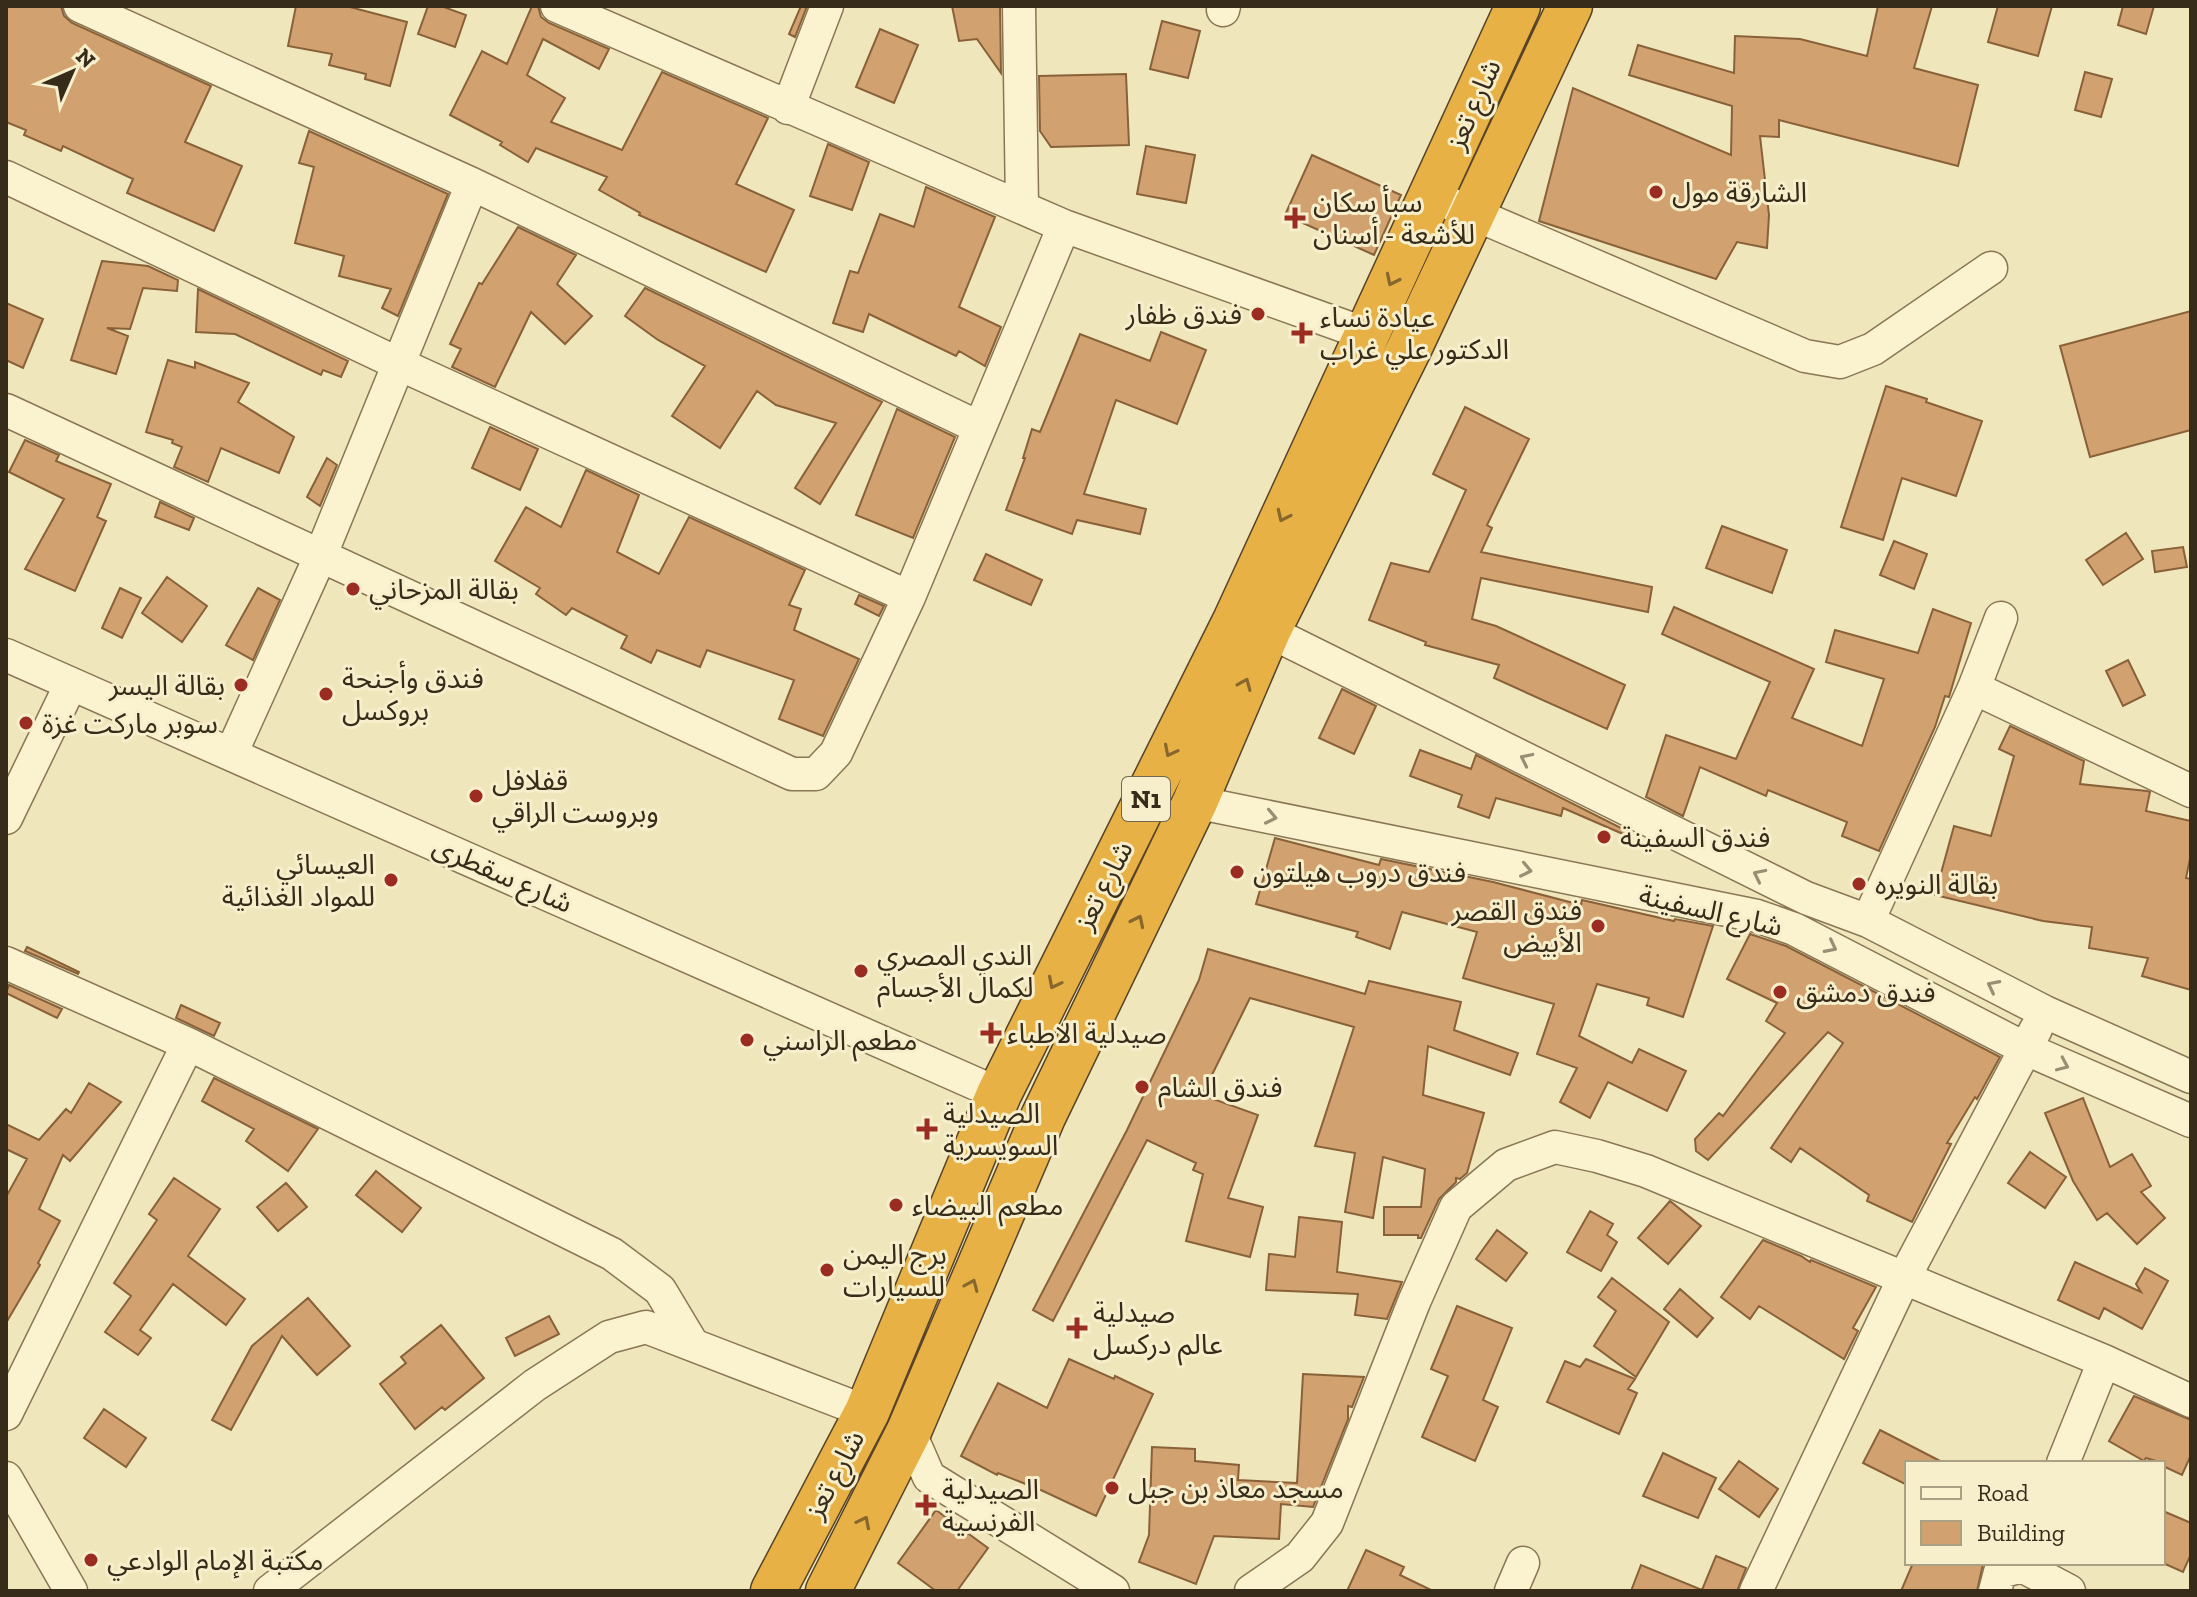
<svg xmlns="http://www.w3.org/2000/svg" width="2197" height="1597" font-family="'Zilla Slab','Noto Sans Arabic',serif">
  <rect width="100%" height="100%" fill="#f0e6bc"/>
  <path fill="#d1a26f" stroke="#896139" stroke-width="2" d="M6,6h55l3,10 8,7 139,63 -26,56 57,24 -28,65 -87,-38 6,-14 -70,-33 -2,5 -37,-16 2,-5 -20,-8z
    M296,6h50l61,16 -17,64 -25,-7 1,-5 -37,-9 3,-11 -44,-8z
    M428,6h13l25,9 -11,32 -37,-13z
    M532,6h6l3,11 8,6 60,26 -10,20 -56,-30 -16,36 38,23 -14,24 71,28 40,-78 106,46 -32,66 58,26 -28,62 -127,-57 1,-2 -41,-23 8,-13 -71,-29 -8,14 -28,-17 2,-3 -52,-27 32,-64 25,13z
    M801,6h6l-12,31 -6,-3z
    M952,6h48l1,67 -24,-34 -18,2z
    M1878,6h54l-18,62 64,17 -20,81 -179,-46v17l-19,-1 9,79 -2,33 -30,-6 -21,37 -177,-58 34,-133 158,67 1,-49 -103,-31 9,-30 96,28 1,-37 65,3 67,17z
    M1998,6h54l-14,50 -50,-14z
    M2123,6h31l-8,28 -28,-9z
    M1162,21l38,10 -12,47 -38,-9z
    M880,29l38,16 -24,58 -38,-16z
    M2085,72l27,7 -11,38 -26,-7z
    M1126,74l3,71 -78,2 -11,-16 -1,-55z
    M309,131l139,63 -50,122 -16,-8 9,-19 -52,-13 5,-20 -49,-13 19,-76 -15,-4z
    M828,144l41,18 -17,48 -42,-14z
    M1146,146l49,9 -9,48 -49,-9z
    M1312,155l89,40 -27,60 -89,-40z
    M926,187l69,30 -36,90 42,20 -16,39 -26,-15 -3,5 -87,-42 -6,18 -30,-9 17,-52 8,2 22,-59 34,13z
    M518,227l58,28 -19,29 35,32 -27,28 -34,-32 -36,75 -43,-20 9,-18 -11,-5 29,-61 3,1z
    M102,261l46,5 30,14 -1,11 -34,-3 -13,41 -23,-1 21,8 -12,38 -45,-14z
    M645,288l237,114 -62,102 -25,-16 41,-65 -60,-18 -19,-14 -37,57 -48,-32 33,-50 -47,-26 -33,-24z
    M198,289l150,72 -7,16 -18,-7 -2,5 -86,-41 -39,-2z
    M6,303l37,16 -20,49 -17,-8z
    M2191,311v119l-101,27 -30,-111z
    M1161,332l45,18 -29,74 -61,-24 -32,94 62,15 -6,25 -63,-14 -5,14 -66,-24 19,-52h-2l9,-29 8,3 40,-98 70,27z
    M168,360l27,8v-6l54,21 -11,19 56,35 -15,36 -58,-25 -13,34 -34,-15 8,-20 -10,-4 1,-3 -27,-8z
    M1886,386l41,13 -1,3 56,19 -26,75 -54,-18 -19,62 -42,-13z
    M1465,407l64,32 -42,86 5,3 -11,24 171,35 -4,25 -167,-34 -9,41 24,7 129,59 -18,44 -113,-51 5,-13 -74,-20 1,-3 -57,-22 22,-57 38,9 37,-82 -33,-16z
    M897,409l58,28 -42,101 -57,-23z
    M490,427l48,22 -18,41 -48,-22z
    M25,440l34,15 -3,6 55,23 -14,33 9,4 -31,70 -50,-22 39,-70 -55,-27z
    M327,458l10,7 -17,41 -13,-9z
    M586,470l53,25 -22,57 42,22 30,-57 116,53 -16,35 12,4 -7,21 65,29 -36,77 -44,-17 15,-39 -87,-30 -7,17 -43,-17 -6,13 -30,-15 6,-12 -55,-28 -6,7 -30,-21 4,-6 -45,-27 31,-54 35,20z
    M160,502l34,16 -5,12 -34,-13z
    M1722,526l65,24 -15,43 -66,-25z
    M2126,533l17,26 -40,26 -17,-25z
    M1894,541l33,13 -13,35 -34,-14z
    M2183,547l4,20 -32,5 -3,-21z
    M986,554l56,26 -11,25 -57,-25z
    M167,577l40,29 -25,36 -40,-29z
    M120,588l21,10 -19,40 -20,-10z
    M258,588l22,12 -27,60 -27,-15z
    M859,595l25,11 -5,10 -24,-12z
    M1674,607l140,62 -22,49 70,28 22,-67 -58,-17 9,-32 83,23 15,-44 38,14 -22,74 -4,-1 -10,31 -56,124 -37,-15 5,-14 -79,-32 -2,6 -66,-29 -17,49 -37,-19 20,-62 70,24 34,-77 -108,-48z
    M2128,660l17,35 -22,11 -17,-35z
    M1342,689l34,17 -22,48 -35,-16z
    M2010,726l74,35 -4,23 67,7 3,1 -4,19 45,10v33l-5,24 5,1v111l-49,-14 6,-18 -59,-10 3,-21 -49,-6 -108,-26 19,-69 37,10 23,-80 -15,-7z
    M1420,750l51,19 5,-14 155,78 -1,4 -67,-29 -2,8 -65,-18 -7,20 -31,-11 4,-12 -52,-19z
    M1275,838l104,27 2,-6 112,23 88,23 1,-5 92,21 1,-2 38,7 -30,91 -36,-12 2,-7 -52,-14 -18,52 53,27 7,-14 47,22 -19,40 -59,-29 -18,36 -30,-16 17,-34 -40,-14 17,-50 -91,-26 14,-46 -75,-20 -12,37 -34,-12 2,-5 -102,-28z
    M1750,934l36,12 214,111 -23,42 -2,-2 -28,46 4,1 -39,78 -45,-21 2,-6 -69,-47 -9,14 -20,-14 72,-105 -15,-11 -120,128 -12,-9 -1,-12 24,-26 4,3 62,-83 -19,-12 11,-18 -50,-24z
    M27,947l52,25 -1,2 -53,-23z
    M1208,949l157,45 4,-13 92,21 -7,28 64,23 -8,22 -82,-29 -5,49 61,18 -17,60 -7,6 -4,-1v4l-17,17 -18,39h-3v-3h-34v-28h37l4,-38 -42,-12 -10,61 -28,-6 10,-59 -40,-7 39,-119 -104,-29 -48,97 56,20 -30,83 35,9 -13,50 -64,-16 17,-67 -10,-4 3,-7 -49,-23 -94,181 -20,-11 94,-180 72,-150z
    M9,985l53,24 -5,9 -51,-25z
    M181,1005l39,18 -6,13 -38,-18z
    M214,1078l104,51 -30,42 -42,-30 8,-12 -52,-28z
    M89,1083l32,19 -51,59 -7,-6 -24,54 21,12 -22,42 2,2 -34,58v-126l21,-38 -21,-10v-25l33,16 27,-31 5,4z
    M2083,1098l27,69 22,-13 19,32 -10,6 24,26 -28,26 -30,-31 -10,7 -24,-39 -28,-68z
    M2030,1152l36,25 -21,31 -37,-25z
    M376,1171l45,37 -19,24 -46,-37z
    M174,1178l46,31 -32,47 57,43 -19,26 -53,-41 -33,46 11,8 -13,17 -33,-23 26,-36 -17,-13 43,-63 -8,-6z
    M286,1183l21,24 -29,24 -21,-24z
    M1670,1201l31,25 -33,38 -30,-26z
    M1590,1211l23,13 -6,11 10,7 -16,29 -34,-19z
    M1299,1217l43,5 -5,50 65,10 -15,37 -32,-4 3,-21 -92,-4 3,-36 26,3z
    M1497,1230l30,23 -21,28 -30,-22z
    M1763,1240l38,16 9,6 1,-2 65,27 -23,41 5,3 -14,28 -85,-53 -9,13 -29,-22z
    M2075,1262l66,30 -5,-8 9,-16 23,13 -26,48 -38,-21 -5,11 -41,-19z
    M1612,1278l57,44 -33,55 -42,-31 22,-35 -18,-14z
    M1680,1289l33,29 -16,19 -33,-28z
    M308,1298l42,48 -33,29 -35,-39 -51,94 -19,-10 40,-74z
    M1457,1306l55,22 -29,72 15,7 -23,54 -53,-24 26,-61 -17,-7z
    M549,1316l10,18 -44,22 -9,-18z
    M441,1325l43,53 -39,32 -3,-3 -27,22 -35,-45 26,-21 -5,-6z
    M1069,1359l45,20 1,-3 38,18 -57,122 -53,-25 -45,-18 -1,2 -36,-19 37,-73 49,25z
    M1586,1359l49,20 -7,10 9,4 -18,41 -72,-32 18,-41 15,6z
    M1303,1374l61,3 -12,30 -4,-1v13l-35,88 -32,-3 -2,35 -65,-3 -18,48 -57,-22 10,-27 3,-88 43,2v12l44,4 -1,15 59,3z
    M2134,1396l57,24v35l-9,20 -19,-9v-3l-17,-5 -2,3 -35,-20z
    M104,1409l42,29 -20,29 -42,-29z
    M1880,1430l64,33h-37v22l-44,-22z
    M1663,1453l53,25 -18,40 -55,-22z
    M1739,1461l39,28 -19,28 -40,-28z
    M936,1510l52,38 -31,43h-21l-38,-28z
    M2163,1511l28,12v31l-8,18 -20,-9z
    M1366,1550l38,17 -4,8 33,16h-86z
    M1716,1556l30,12 -9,23h-106l10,-26 61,25z
    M1913,1563h65l5,1 -6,27h-76z"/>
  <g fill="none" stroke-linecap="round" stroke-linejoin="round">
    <g stroke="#897654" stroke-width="35">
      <path id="minor" d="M80,6l392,178 506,243
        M557,6l507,220 302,108
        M1019,6l3,201
        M1223,10l1,-4
        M788,108l39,-102
        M6,177l393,187 510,233
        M1453,205l352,151 35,6 33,-13 118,-81
        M6,410l786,364h24l20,-21 73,-156 155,-371
        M1268,631l538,267 62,23 177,91 146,65
        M6,655l993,439
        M1974,688l217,103
        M231,754l89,-197 152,-373
        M1195,802l562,114 37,13 232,120 165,72
        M6,818l64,-132
        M1868,921l106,-233 27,-70
        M6,963l182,81 424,210 48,36 33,55
        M2104,1361l87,40
        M6,1414l182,-370
        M909,1431l20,46 184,114
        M6,1478l65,113
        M2023,1563l-1,3 47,25
        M270,1591l265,-206 74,-48 37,-10 221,85
        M1251,1591l49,-34 27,-34 87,-221 42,-95 50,-42 49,-18 42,9 49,15 458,190 -41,102
        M1511,1591l12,-28
        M1756,1591l148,-313 132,-249
        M1995,1591l5,-19 22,-6"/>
    </g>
    <g stroke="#564329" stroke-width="47">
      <path id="highway" d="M773,1591l94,-179 132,-318 236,-473 283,-615
        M828,1591l81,-160 134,-314 152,-315 73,-171 141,-282 161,-343"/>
    </g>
    <use href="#minor" stroke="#fbf2cf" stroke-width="32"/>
    <use href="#highway" stroke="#e7b145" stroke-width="44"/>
  </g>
  <defs><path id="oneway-chevron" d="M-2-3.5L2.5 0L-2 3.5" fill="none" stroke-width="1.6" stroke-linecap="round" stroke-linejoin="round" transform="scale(2)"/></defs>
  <g stroke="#86672d">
    <use href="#oneway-chevron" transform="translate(1392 280) rotate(116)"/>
    <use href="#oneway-chevron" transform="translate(1283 516) rotate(115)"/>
    <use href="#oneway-chevron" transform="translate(1245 684) rotate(-67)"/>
    <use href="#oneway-chevron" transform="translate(1170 751) rotate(117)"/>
    <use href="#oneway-chevron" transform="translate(1138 921) rotate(-64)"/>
    <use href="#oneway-chevron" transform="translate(1054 983) rotate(117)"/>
    <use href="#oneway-chevron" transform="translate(972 1285) rotate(-67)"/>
    <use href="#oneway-chevron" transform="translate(864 1522) rotate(-63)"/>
  </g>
  <g stroke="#998e74">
    <use href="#oneway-chevron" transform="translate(1526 759) rotate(-154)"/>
    <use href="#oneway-chevron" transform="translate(1271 817) rotate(12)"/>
    <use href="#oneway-chevron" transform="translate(1526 870) rotate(12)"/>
    <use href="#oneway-chevron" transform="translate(1759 875) rotate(-154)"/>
    <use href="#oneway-chevron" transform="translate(1831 947) rotate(27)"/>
    <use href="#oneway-chevron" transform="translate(1993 986) rotate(-153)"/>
    <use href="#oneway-chevron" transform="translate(2063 1065) rotate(24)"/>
  </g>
  <g fill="#9b2c21" stroke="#f7efcc" stroke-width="3">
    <circle cx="1656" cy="192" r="8"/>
    <path d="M1291 206h8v8h8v8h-8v8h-8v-8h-8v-8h8z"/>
    <circle cx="1258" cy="314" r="8"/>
    <path d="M1298 321h8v8h8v8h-8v8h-8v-8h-8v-8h8z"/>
    <circle cx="353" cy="589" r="8"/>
    <circle cx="241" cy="685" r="8"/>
    <circle cx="326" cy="694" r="8"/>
    <circle cx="26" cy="723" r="8"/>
    <circle cx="476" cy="796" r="8"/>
    <circle cx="1604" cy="837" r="8"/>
    <circle cx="1237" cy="872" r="8"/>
    <circle cx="391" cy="880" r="8"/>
    <circle cx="1859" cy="884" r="8"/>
    <circle cx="1598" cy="926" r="8"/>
    <circle cx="861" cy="971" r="8"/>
    <circle cx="1780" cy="992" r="8"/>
    <path d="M987 1021h8v8h8v8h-8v8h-8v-8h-8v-8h8z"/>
    <circle cx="747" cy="1040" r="8"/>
    <circle cx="1142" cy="1087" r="8"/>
    <path d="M923 1117h8v8h8v8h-8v8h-8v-8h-8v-8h8z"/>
    <circle cx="896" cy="1205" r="8"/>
    <circle cx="827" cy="1270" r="8"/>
    <path d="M1073 1316h8v8h8v8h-8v8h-8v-8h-8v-8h8z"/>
    <circle cx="1112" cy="1488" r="8"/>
    <path d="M922 1493h8v8h8v8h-8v8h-8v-8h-8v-8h8z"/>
    <circle cx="91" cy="1560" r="8"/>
  </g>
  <g text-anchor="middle" stroke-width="6" stroke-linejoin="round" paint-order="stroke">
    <rect fill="#f7efcc" stroke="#71664f" stroke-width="2" x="1122" y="777" width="48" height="44" rx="6"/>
    <g font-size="26" font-weight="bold" fill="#372b1a">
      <text x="1146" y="808">N1</text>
    </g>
    <g font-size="28" fill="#372b1a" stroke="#f7efcc">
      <text transform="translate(1473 104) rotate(-66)" y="10">شارع تعز</text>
      <text transform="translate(503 874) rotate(24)" y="10">شارع سقطرى</text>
      <text transform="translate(1103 885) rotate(-63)" y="10">شارع تعز</text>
      <text transform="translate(1711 910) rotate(13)" y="10">شارع السفينة</text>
      <text transform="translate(834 1474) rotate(-62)" y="10">شارع تعز</text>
    </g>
    <g font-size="28" fill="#372b1a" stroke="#f7efcc" text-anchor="start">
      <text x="1672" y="202">الشارقة مول</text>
      <text x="1313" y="212">سبأ سكان<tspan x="1313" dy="32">للأشعة - أسنان</tspan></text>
      <text x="1242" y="324" text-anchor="end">فندق ظفار</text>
      <text x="1320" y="327">عيادة نساء<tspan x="1320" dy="32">الدكتور علي غراب</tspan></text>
      <text x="369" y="599">بقالة المزحاني</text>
      <text x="342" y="688">فندق وأجنحة<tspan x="342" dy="32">بروكسل</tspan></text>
      <text x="225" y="695" text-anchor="end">بقالة اليسر</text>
      <text x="42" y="733">سوبر ماركت غزة</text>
      <text x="492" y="790">قفلافل<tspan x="492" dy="32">وبروست الراقي</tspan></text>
      <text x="1620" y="847">فندق السفينة</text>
      <text x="375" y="874" text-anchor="end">العيسائي<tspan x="375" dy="32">للمواد الغذائية</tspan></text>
      <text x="1253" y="882">فندق دروب هيلتون</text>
      <text x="1875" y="894">بقالة النويره</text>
      <text x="1582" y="920" text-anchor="end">فندق القصر<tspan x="1582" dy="32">الأبيض</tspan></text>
      <text x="877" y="965">الندي المصري<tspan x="877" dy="32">لكمال الأجسام</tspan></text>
      <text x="1796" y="1002">فندق دمشق</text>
      <text x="1007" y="1043">صيدلية الاطباء</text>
      <text x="763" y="1050">مطعم الراسني</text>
      <text x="1158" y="1097">فندق الشام</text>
      <text x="943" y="1123">الصيدلية<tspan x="943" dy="32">السويسرية</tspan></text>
      <text x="912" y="1215">مطعم البيضاء</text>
      <text x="843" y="1264">برج اليمن<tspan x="843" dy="32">للسيارات</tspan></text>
      <text x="1093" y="1322">صيدلية<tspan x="1093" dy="32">عالم دركسل</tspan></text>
      <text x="1128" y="1498">مسجد معاذ بن جبل</text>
      <text x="942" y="1499">الصيدلية<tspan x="942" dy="32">الفرنسية</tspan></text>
      <text x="107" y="1570">مكتبة الإمام الوادعي</text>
    </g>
  </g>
  <rect width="2197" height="1597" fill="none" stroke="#372b1a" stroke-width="16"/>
  <rect x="1905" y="1461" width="260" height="104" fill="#f7efcc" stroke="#aaa185" stroke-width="2"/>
  <rect x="1921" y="1487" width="40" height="12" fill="#fbf2cf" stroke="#aaa185" stroke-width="2"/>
  <text x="1977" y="1501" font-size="24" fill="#372b1a">Road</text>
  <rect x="1921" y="1521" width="40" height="24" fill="#d1a26f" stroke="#aaa185" stroke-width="2"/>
  <text x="1977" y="1541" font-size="24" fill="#372b1a">Building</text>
  <g transform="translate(72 72) rotate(45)" stroke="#f7efcc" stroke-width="6" paint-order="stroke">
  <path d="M0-6L14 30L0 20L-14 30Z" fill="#372b1a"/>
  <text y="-12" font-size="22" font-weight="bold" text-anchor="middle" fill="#372b1a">N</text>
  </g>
</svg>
